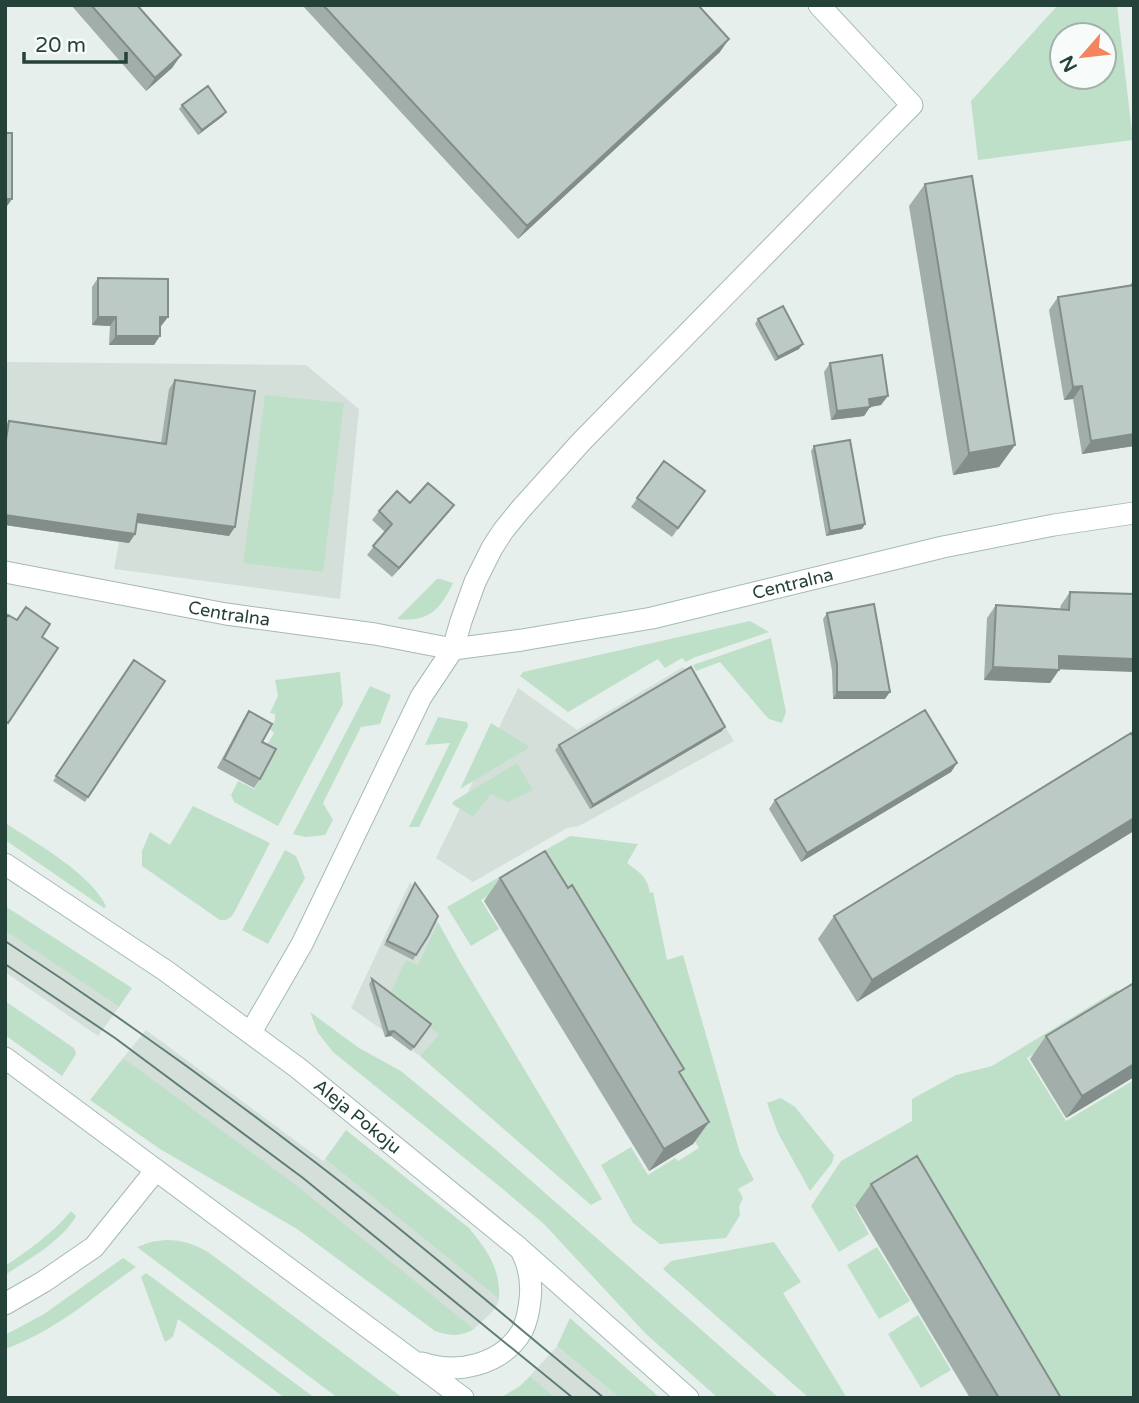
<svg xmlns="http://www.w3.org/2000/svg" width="1139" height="1403" font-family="'Varela Round',sans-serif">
  <rect width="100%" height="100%" fill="#e6efeb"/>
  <path fill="#d4dfda" d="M5,362l301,3 53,44 -19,190 -226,-30 5,-27 -114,-17z
    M683,667l11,9 40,65 -155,85 -12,2 -94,54 -37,-24 82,-170 59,42z
    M410,882l28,40 -20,44 -12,-6 33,74 -19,22 -69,-48z
    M5,931l114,76 -21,29 -93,-64z
    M146,1030l177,131 2,-2 174,140 -2,6 -4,6 -19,18 -351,-271z
    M557,1346l63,52h-64l-26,-22z"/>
  <path fill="#bfe0c8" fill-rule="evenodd" d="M1058,5h59l16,135 -155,20 -7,-59zM1062,35h42v42h-42z
    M265,395l79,8 -21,169 -80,-9z
    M437,579h3l13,4c-12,26 -25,40 -56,36z
    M750,621l19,11 -76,26 -7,4 -4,-4 -17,10 -7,-9 -90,53 -48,-36 3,-4z
    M771,638l15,74 -4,11 -13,-4 -4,-4 -45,-53 -24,9 -3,-6z
    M340,672l3,32 -65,122 -44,-24 -3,-7 7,-14 16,8 18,-31 -10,-5 12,-20 -4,-4 5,-9v-6l-5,-1 8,-17 -3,-16z
    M370,686l21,9 -11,29 -19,3 -38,76 10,17 -8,15 -20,2 -12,-3z
    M438,717l29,5 1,4 -49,101h-10l41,-84 -25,2z
    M491,723l39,24 -70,42z
    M517,763l16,27 -25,12 -17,-8 -18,23 -21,-13 2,-3z
    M193,806l77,37 -34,66c-4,8 -7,12 -16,11l-78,-54v-15l8,-19 20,13z
    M5,823c31,20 85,50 101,83l-2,2 -99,-68z
    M570,836l68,8 -11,19c13,10 20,13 23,30l3,-1 14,68 16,-5 57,198 14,27 -16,9 5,9 -4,9 1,8 -14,23 -66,6 -27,-21 -32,-58 30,-18 17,28 27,-17 3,3 21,-13 -169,-278 -49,30 18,29 -28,17 -24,-39z
    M285,850l11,6 9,22 -37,66 -26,-14z
    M5,906l127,82 -13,19 -114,-76z
    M438,922l21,38 143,239 -11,6 -171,-149 19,-22 -51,-36 18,-38 12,5z
    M1117,990l5,10 -95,58 39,63 68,-41v318h-100l-132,-221 -48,29 15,28 -30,18 -28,-46 30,-45 71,-40v-22l44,-24 36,-9z
    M5,1001l69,47 2,6 -14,22 -57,-41z
    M310,1012l49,36 42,23 94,78 284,249h-61l-72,-64 -102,-110 -40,-34 -171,-138 -15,-19z
    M123,1058l174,128 177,143c-13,8 -25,7 -39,2l-138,-102 -137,-80 -70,-49z
    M781,1098l14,9 39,48 -2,8 -22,28 -32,-58 -11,-30z
    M346,1130l123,98c18,22 32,41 30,71l-174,-140z
    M71,1211l5,5c-13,24 -48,44 -71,59v-9c25,-17 47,-32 66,-55z
    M166,1240c16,0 28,4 42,12l195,146h-65l-201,-151 14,-5z
    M774,1242l27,40 -18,11 64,105h-38l-146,-129 8,-8z
    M877,1247l33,54 -31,18 -32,-54z
    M123,1258l13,9c-42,29 -82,65 -131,82v-14l39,-21z
    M146,1273l169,125h-30l-107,-79 -5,18 -8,5 -24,-65z
    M918,1315l33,55 -30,18 -33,-54z
    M570,1318l90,80h-40l-63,-52z
    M530,1376l26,22h-56l20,-12z"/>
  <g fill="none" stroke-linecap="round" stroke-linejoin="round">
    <g stroke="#a8b8b2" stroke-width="23">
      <g id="street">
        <path id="s1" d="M5,572l221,42 149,20 78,15 8,-28 14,-39 17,-34 11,-17 17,-21 61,-68 331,-337 -93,-100"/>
        <path d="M5,1304l38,-22 51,-35 62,-77"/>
      </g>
    </g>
    <g stroke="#a4bbb3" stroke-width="23">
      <g id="secondary">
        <path id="s2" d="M5,864l161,107 132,97 221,180 169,150"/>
        <path id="s3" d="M251,1032l51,-88 119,-247 32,-48 69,-9 130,-22 291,-71 111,-22 80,-12"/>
        <path d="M5,1058l458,340"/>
        <path d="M422,1363c35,12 80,2 100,-32 5,-10 7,-21 8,-31 2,-17 0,-32 -8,-48"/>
      </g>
    </g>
    <use href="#street" stroke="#fff" stroke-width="21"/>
    <use href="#secondary" stroke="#fff" stroke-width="21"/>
    <path stroke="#5f7d75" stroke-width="2" d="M5,941c102,67 202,138 298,212 103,78 201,163 301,245
      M5,964l110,74 188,140 270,220"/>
  </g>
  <path fill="#a1aea9" d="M71,5h66l44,50 -9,13 -26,23z
    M302,5h396l22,47 -202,187z
    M182,105l41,11 -25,19 -19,-26z
    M925,184l90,261 -16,22 -46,8 -44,-269z
    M98,278l70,39 -7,9h-1l-6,19h-45l1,-19 -18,-1v-38z
    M1134,280v166l-52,8 -9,-55 -9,1 -15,-90 9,-13 72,-12z
    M758,319l41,30 -24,12 -20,-37z
    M830,363l51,42 -11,2 -6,9 -33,4 -7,-48z
    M175,380l54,156 -92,-13 -2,11 -6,9 -124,-18v-99l4,-5 152,22 8,-54z
    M814,446l51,78 -3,5 -36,7 -15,-85z
    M664,461l41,30 -33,46 -41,-30z
    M410,503l44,2 -7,9 -55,63 -25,-22 18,-23 -13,-12 7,-9z
    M1070,592l64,2 -75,76 -9,13 -66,-3 3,-62 9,-13 64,4 1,-4z
    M827,613l58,86h-52l-1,-28 -9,-52z
    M134,660l31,21 -80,121 -32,-21z
    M249,711l13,31 -2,37 -6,9 -37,-20 26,-48z
    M722,731l-132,78 -35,-59 4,-5z
    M1131,733l-274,269 -39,-63 16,-23z
    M957,763l-6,9 -150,90 -32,-53 6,-9z
    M500,878l180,196 29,48 -16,22 -44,27 -165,-270z
    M415,883l13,53 -15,24 -29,-15z
    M372,979l59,45 -20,27 -20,-15 -6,1 -16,-53z
    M1134,983v94l-68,41 -36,-59 16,-23z
    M871,1184l190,214h-91l-115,-192z"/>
  <path fill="#838d89" d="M729,39l-9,13 -202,187 9,-13z
    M181,55l-9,13 -26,23 9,-13z
    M226,112l-3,4 -25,19 4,-5z
    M5,199h7l-7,10z
    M98,317h18l-6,9 -18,-1z
    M160,317h8l-7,9h-7z
    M116,336h44l-6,9h-45z
    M803,344l-4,5 -24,12 3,-4z
    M1082,386l-9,13 -9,1 9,-13z
    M888,396l-7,9 -11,2 -6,9 -33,4 6,-9 32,-12z
    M1134,434v12l-52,8 9,-13z
    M1015,445l-16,22 -46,8 16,-22z
    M454,505l-7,9 -55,63 7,-9z
    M138,514l97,13 -6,9 -97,-14z
    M5,515l130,19 -6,9 -124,-18z
    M865,524l-3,5 -36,7 4,-5z
    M1059,656l75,3v13l-84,-3z
    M993,667l66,3 -9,13 -66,-3z
    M837,692h53l-5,7h-52z
    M725,727l-3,4 -132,78 3,-4z
    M957,763l-6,9 -150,90 6,-9z
    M1134,818v13l-277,171 15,-22z
    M394,1031l-3,5 -6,1 3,-5z
    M1134,1064v13l-68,41 16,-22z
    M709,1122l-16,22 -44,27 15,-22z"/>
  <path fill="#bbcac4" stroke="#838d89" stroke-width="2" d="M91,5h46l44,50 -26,23z
    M323,5h375l31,34 -202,187z
    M208,86l18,26 -24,18 -20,-25z
    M5,133h7v66h-7z
    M972,176l43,269 -46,8 -44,-269z
    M98,278l70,1v38h-8v19h-44v-19h-18z
    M1134,285v149l-43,7 -9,-55 -9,1 -15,-90z
    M783,306l20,38 -25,13 -20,-38z
    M882,355l6,41 -19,3 1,8 -33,4 -7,-48z
    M175,380l80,11 -20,136 -97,-13 -3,20 -130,-19v-69l4,-25 157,23z
    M850,440l15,84 -35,7 -16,-85z
    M664,461l41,30 -27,37 -41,-30z
    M428,483l26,22 -55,63 -26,-22 19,-22 -13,-13 18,-20 13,12z
    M1070,592l64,2v65l-75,-3v14l-66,-3 3,-62 73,5z
    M874,604l16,88h-53v-28l-10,-51z
    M26,607l24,17 -8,13 16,11 -50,75 -3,-2v-102l3,-4 9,5z
    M134,660l31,21 -77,116 -32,-21z
    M691,667l34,60 -132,78 -34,-60z
    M925,710l32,53 -150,90 -32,-53z
    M249,711l23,13 -10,18 14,7 -16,30 -36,-20z
    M1131,733l3,4v81l-262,162 -38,-64z
    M545,851l23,37 4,-3 112,184 -5,3 30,50 -45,27 -164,-271z
    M415,883l23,33 -10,20 -12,19 -29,-14z
    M372,979l59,45 -17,23 -20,-16 -6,1z
    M1134,983v81l-52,32 -36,-60z
    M917,1156l144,242h-62l-128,-214z"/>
  <g text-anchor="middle" stroke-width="7" stroke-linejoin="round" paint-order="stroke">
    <g font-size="18" fill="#24423a" stroke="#f7fbf9">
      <text dy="6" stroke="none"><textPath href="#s3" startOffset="780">Centralna</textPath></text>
      <text dy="6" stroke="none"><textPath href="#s1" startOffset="228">Centralna</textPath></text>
      <text dy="6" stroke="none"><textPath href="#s2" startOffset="434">Aleja Pokoju</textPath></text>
    </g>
  </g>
  <rect width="1139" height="1403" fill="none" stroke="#24423a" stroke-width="14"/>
  <g transform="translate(1083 56) rotate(242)"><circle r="33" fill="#f7fbf9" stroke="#a3b1ad" stroke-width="2"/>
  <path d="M0-5L12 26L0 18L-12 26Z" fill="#f4845f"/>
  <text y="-10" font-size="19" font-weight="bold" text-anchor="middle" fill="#24423a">N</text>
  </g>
  <path d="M24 52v10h102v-10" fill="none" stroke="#24423a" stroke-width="3.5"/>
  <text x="35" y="52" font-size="21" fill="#24423a" stroke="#f7fbf9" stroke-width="5" paint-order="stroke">20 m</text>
</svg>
